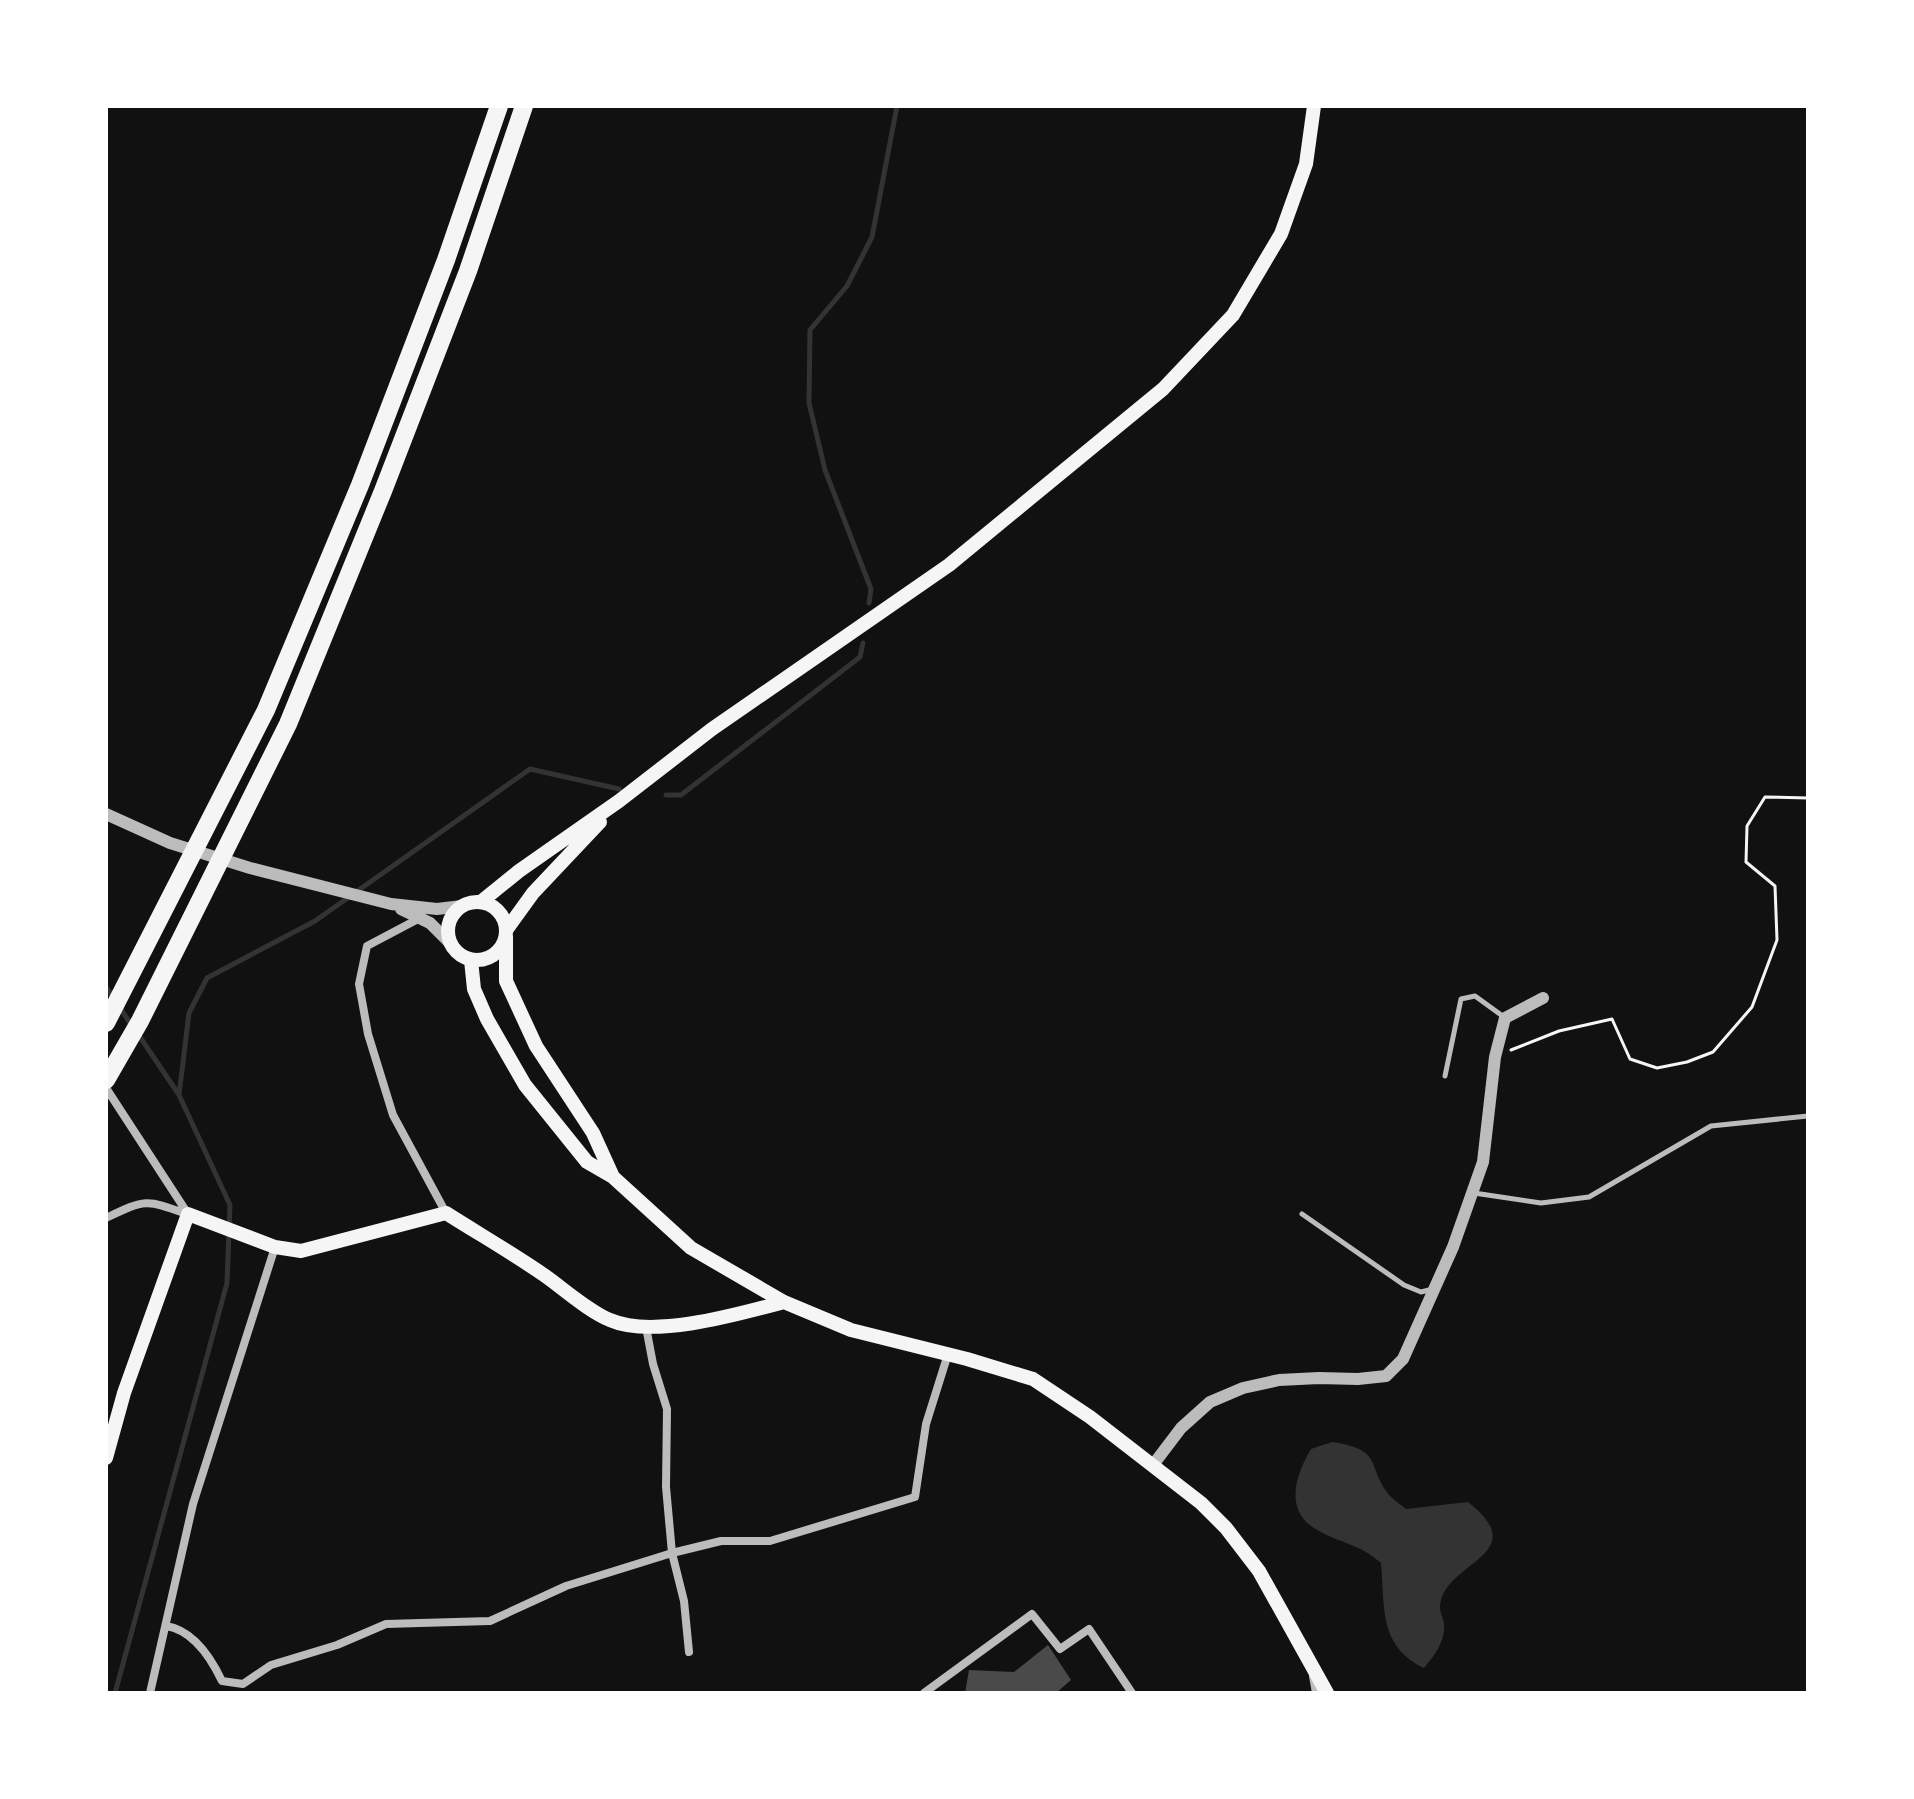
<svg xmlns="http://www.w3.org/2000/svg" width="1914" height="1799" font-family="'Nunito Sans',sans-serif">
  <rect width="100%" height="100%" fill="#111"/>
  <path fill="#333" d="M1332,1442c54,8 33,25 59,55 4,4 10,8 15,12l62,-7c67,53 -23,59 -28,103 -1,5 3,13 4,18 2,18 -10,33 -20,45 -46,-22 -39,-62 -43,-105 -23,-20 -39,-19 -62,-32 -36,-19 -24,-55 -8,-82z"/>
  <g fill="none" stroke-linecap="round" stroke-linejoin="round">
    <path stroke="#333" stroke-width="5" d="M869,603l2,-14 -46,-119 -16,-67 1,-73 37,-44 25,-49 25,-131
      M666,795h15l179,-138 3,-14
      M106,987l8,12
      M120,1008l12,18
      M179,1095l10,-82 18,-35 108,-57 215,-152 89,20
      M115,1693l112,-410 3,-78 -51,-110 -41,-61"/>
  </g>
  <path fill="#4a4a4a" d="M1048,1645l23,35 -15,13h-91l4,-23 45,2z"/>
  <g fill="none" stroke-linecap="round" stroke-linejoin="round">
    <path stroke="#f5f5f5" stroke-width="3" d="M1511,1050l48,-19 53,-12 18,40 27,9 30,-6 26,-10 39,-45 25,-67 -2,-54 -29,-24 1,-36 18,-29 43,1"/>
    <path stroke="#bcbcbc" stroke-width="5" d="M1445,1076l16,-77 14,-3 29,21
      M1474,1193l67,10 48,-6 122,-71 97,-10
      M1302,1214l102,71 17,7 12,-3"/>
    <path stroke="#bcbcbc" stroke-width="8" d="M420,918l-53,28 -8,38 9,50 25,81 53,98
      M106,1088l82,126
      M106,1218c40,-19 39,-19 81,-4
      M646,1327l7,37 14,45 -1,78 6,66 12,48 5,51
      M166,1626c27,4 45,32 56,55l21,3 28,-19 66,-20 49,-21 104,-3 76,-35 106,-33 49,-12h49l145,-44 11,-73 22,-70
      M1313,1676l3,17
      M150,1693l43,-189 82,-257
      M924,1693l108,-79 28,35 29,-20 43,64"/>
    <path stroke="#bcbcbc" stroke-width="12" d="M106,814l64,29 80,25 141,36 46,5 25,-3
      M401,909l29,14 20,20
      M1153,1465l28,-37 29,-26 33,-14 36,-8 40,-2 39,1 28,-3 17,-17 50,-112 30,-85 12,-105 10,-39 38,-20"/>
    <path stroke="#f5f5f5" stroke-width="14" d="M482,901l37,-30 100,-70 93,-72 237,-164 214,-176 70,-74 48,-81 25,-70 8,-58
      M448 931a29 29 0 1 1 58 0a29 29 0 1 1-58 0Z
      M507,929l26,-36 67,-71
      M506,936v45l30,65 57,87 20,44
      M471,960l3,29 13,30 38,66 62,77 26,15 78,71 93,54 67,28 116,29 66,20 57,38 111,86 25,25 33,43 68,122
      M106,1458l18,-65 64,-179 87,33 26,4 145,-38c33,21 66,40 98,62 20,14 44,36 66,45 43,19 129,-6 174,-18"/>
    <path stroke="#f5f5f5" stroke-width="18" d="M106,1023l160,-313 94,-225 86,-225 53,-154
      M106,1080l34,-59 148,-297 95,-233 85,-220 56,-165"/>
  </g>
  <rect width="1914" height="1799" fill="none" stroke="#ffffff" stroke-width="216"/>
</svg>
